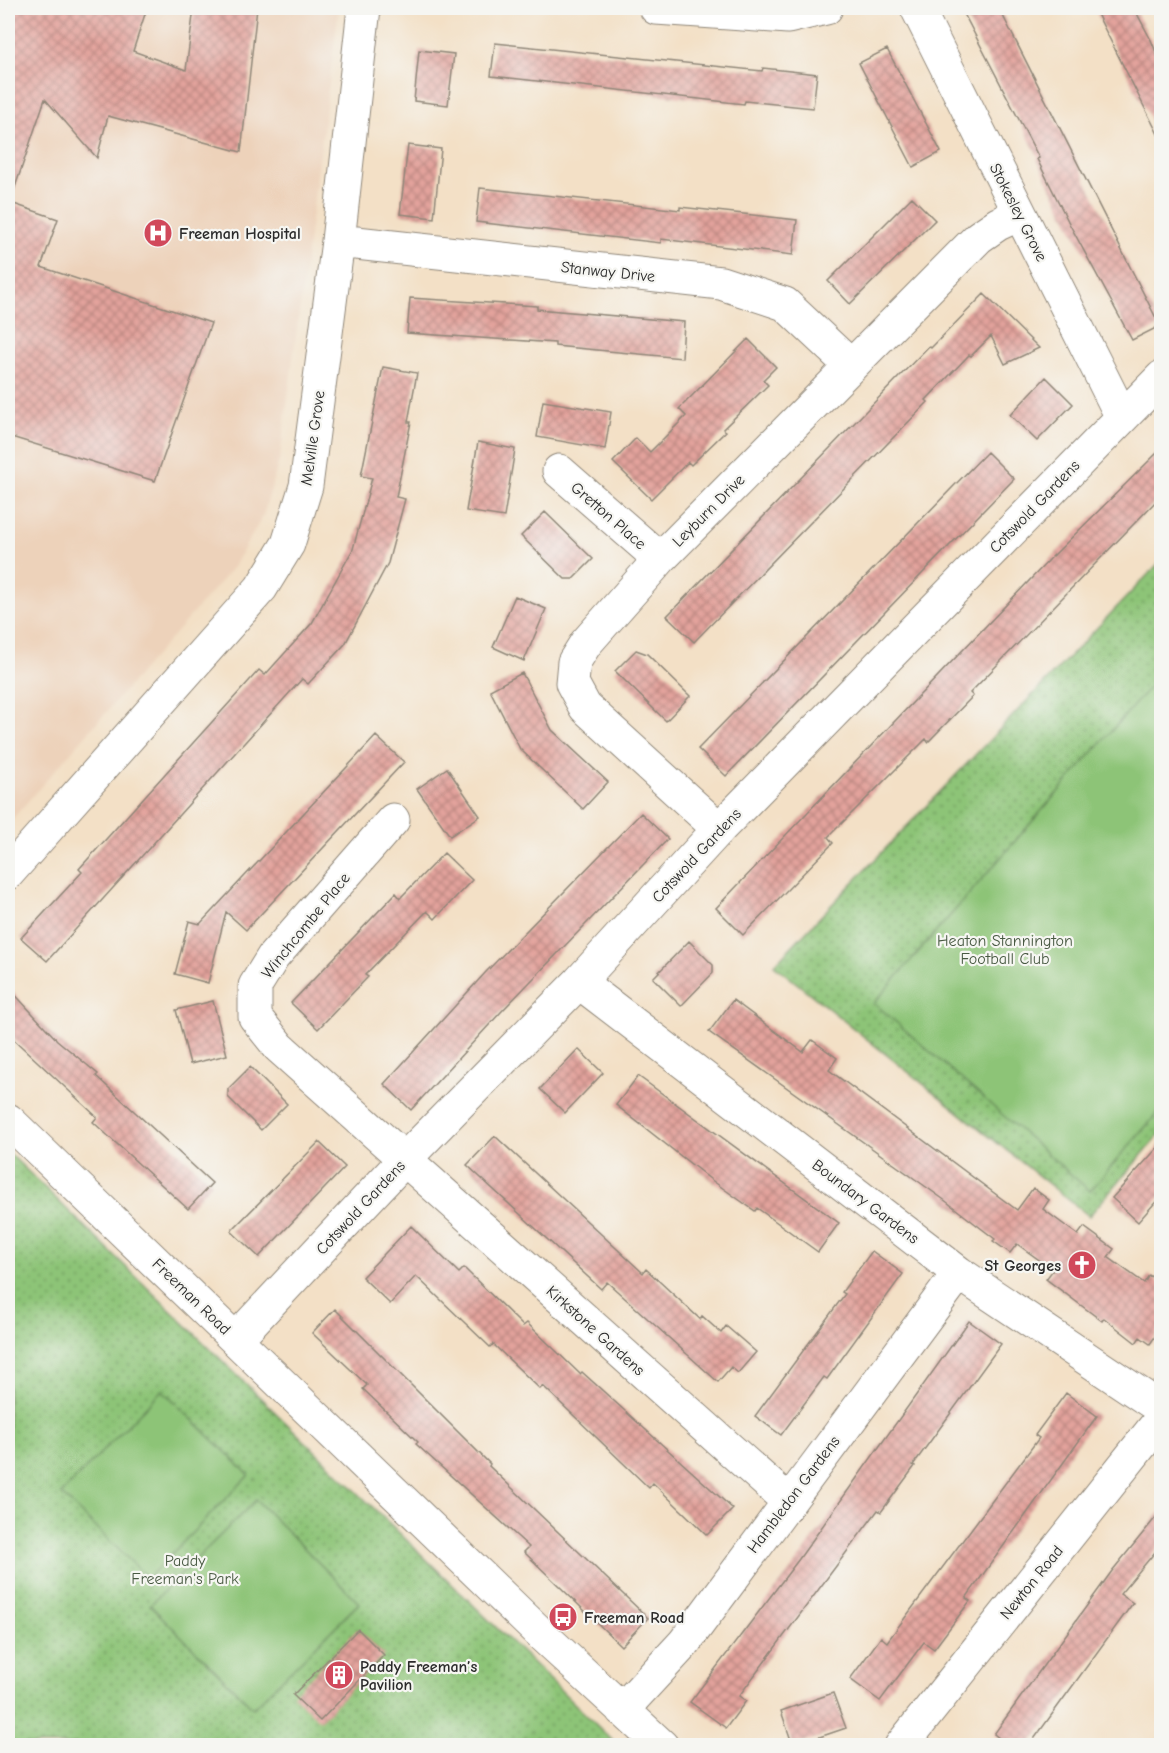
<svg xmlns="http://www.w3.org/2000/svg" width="1169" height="1753" font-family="'Comic Neue',sans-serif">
  <defs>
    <pattern id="park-dots" width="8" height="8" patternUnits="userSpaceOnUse" patternTransform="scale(1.5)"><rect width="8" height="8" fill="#8dc477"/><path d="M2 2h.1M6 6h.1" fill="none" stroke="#739f62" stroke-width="1.8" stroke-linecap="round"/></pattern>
    <pattern id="building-cross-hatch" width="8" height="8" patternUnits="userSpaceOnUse" patternTransform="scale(1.5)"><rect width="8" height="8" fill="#e3a39c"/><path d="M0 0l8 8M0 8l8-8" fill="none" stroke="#b8857f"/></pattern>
  </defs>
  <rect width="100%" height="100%" fill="#f6f6f2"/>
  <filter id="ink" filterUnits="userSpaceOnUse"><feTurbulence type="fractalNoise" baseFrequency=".0167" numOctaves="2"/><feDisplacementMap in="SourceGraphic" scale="12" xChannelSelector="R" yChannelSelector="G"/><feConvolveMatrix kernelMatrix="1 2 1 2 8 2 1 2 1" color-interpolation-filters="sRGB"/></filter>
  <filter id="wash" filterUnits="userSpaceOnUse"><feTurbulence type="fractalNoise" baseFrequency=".008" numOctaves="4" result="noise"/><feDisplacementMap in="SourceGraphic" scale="24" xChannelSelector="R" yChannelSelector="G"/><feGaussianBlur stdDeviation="1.35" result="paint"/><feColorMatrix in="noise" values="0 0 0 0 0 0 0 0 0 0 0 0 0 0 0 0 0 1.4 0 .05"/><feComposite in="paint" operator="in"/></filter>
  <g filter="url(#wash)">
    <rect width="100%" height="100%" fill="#f3e0c6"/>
    <path fill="#edd2ba" d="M8,8h331l-59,450 -17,58 -29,50 -226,258z"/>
    <path fill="url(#park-dots)" stroke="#5c7851" stroke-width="1.5" d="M1161,561v572l-72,83 -315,-251z
      M8,1152l609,593h-609z"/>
    <path fill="#8dc477" stroke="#5c7851" stroke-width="1.5" d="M1161,674v435l-71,82 -216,-188z
      M162,1390l87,85 -101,103 -87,-84z
      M256,1500l103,103 -106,105 -103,-103z"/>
    <g id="blocks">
      <path fill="url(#building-cross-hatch)" d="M8,8h139l-14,43 53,19 8,-62h63l-16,144 -133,-36 -11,42 -52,-59 -34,100 -3,-1z
        M961,8h38l161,318 -28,14 -62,-115 -33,-66 2,-1z
        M1094,8h40l17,32 10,24v76z
        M495,43l267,28 1,-3 54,6 -4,34 -68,-7 -1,3 -253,-28z
        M887,49l54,103 -28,15 -54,-104z
        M419,50l35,4 -6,51 -34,-4z
        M408,145l33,4 -7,69 -34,-4z
        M480,188l200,22v-3l117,13 -4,35 -132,-16v4l-185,-21z
        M912,197l23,23 -85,84 -22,-23z
        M8,202l50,17 -17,48 170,56 -56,158 -147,-45z
        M984,294l55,54 -34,16 -14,-28 -20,20 -2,-1 -43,45 2,2 -234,240 -27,-26 262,-270 2,2z
        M410,298l127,8v3l147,13 -2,36 -127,-12v-3l-148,-10z
        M748,339l28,28 -13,13 5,5 -45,44 3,2 -35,34 -3,-3 -37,37 -38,-37 23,-24 14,14 36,-36 -7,-7z
        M383,367l34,6 -9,49h3l-15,75 9,2 -17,64 -43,81 -37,40 -6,-5 -255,282 -26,-23 61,-66 -3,-3 180,-199 6,5 47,-52 41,-74 19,-71 -11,-2z
        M1046,377l27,27 -36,37 -27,-26z
        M543,401l68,11 -6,37 -68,-12z
        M478,442l37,7 -11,68 -38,-6z
        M1161,449v47l-191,197 3,3 -45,46 -2,-3 -98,98 5,6 -90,92 -27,-27 334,-349z
        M987,452l27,27 -288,297 -28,-27z
        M545,512l48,47 -20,20h-8l-44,-43z
        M515,596l31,13 -22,52 -31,-14z
        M636,650l11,4 43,42 -24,25 -51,-50z
        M522,673l30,57 56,52 -25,27 -63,-60 -30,-59z
        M376,736l28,26 -158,168 -20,-18 -18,71 -33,-9 14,-53 11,3z
        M447,768l33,48 -30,20 -33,-47z
        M641,813l27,26 -167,173 -90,98 -27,-26 102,-112z
        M444,853l28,27 -37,39 -8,-8 -62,64 3,2 -50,52 -27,-26 105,-110 4,5z
        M689,941l24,24v8l-32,33 -28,-28z
        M8,987l49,53 41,34 -2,2 116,107 -24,26 -95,-87 4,-5 -89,-83z
        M733,1000l70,52 9,-12 25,18 -8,12 188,140 16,-22 16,12 -6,9 35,26 6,-8 30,22 -6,8 36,26 5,-8 12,9v44l-11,16 -10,-7 -4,6 -32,-25 -2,3 -56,-42 7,-9 -36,-26 -7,9 -17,-12 2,-2 -52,-40 -234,-167z
        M213,1001l14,54 -37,9 -14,-54z
        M578,1049l25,24 -38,40 -25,-24z
        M250,1067l37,37 -26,26 -33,-33v-8z
        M638,1076l201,147 -21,29 -61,-44 -2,3 -45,-32 -94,-74z
        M495,1136l148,137 3,-4 54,50 2,-3 19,17 5,-7 30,26 -18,21 -7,-6 -13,15 -111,-100 -6,7 -134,-124z
        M319,1142l26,25 -86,90 -28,-26z
        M1161,1144v52l-23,26 -26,-24z
        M411,1226l48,47 5,-5 59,58 4,-3 53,51 2,-2 151,137 -26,26 -54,-52 -4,5 -106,-102 -3,3 -47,-45 -3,3 -74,-71 -26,28 -28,-27z
        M872,1251l31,23 -76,105 -3,-2 -43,58 -26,-19 90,-122 -3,-2z
        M335,1309l155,155 -1,2 159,152 -27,28 -97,-94 5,-5 -113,-103 2,-2 -55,-53 4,-4 -55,-52z
        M969,1321l32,23 -88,121 2,1 -34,46 -3,-2 -139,186 7,5 -20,27 -36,-26 109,-143z
        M1066,1393l31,23 -131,182 4,3 -36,48 -10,-7 -44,59 -30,-22 31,-42 6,5 152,-204 -4,-3z
        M1161,1511v34l-41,49 13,9 -104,143h-20l-15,-12 118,-163z
        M358,1629l26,26 -64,66 -27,-26z
        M833,1693l13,35 -53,18 -12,-35z"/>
    </g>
  </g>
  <g filter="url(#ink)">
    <use href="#blocks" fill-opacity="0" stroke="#8f8678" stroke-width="1.5"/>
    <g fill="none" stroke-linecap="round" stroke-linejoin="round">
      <g stroke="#8f8678" stroke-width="35">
        <path id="minor" d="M656,8l132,9 38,-9
          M917,8l205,409
          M338,241l383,42 64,21 66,62
          M559,471l101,88
          M393,820l-120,137 -18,29v31l24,30 509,454
          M719,829l-134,-122 -13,-24 2,-21 12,-19 74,-84 319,-322 19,-13 22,-10
          M8,873l253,-285 27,-44 18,-58 32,-245 26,-233
          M579,982l380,291 203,136
          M8,1120l536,517 118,109
          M236,1339l168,-179 175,-178 140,-153 443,-452
          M622,1710l62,-67 275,-370
          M901,1746l261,-328"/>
      </g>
      <use href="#minor" stroke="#fff" stroke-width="33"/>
    </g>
  </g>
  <defs>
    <g id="hospital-disc" transform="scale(1.5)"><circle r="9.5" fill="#d1495b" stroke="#f6f6f2"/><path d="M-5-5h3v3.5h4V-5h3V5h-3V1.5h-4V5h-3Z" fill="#fff"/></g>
    <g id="church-disc" transform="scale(1.5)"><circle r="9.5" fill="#d1495b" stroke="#f6f6f2"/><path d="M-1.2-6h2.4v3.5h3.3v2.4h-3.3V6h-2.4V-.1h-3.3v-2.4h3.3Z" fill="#fff"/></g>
    <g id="bus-disc" transform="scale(1.5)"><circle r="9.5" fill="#d1495b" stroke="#f6f6f2"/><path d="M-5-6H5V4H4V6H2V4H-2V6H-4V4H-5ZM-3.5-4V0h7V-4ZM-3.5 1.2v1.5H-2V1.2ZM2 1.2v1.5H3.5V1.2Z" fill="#fff"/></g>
    <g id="building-disc" transform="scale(1.5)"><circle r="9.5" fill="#d1495b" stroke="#f6f6f2"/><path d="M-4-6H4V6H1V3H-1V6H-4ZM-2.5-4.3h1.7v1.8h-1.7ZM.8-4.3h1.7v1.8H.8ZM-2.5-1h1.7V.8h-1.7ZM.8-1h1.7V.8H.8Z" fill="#fff"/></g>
  </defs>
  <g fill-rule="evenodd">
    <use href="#hospital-disc" x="158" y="233"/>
    <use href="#church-disc" x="1082" y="1265"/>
    <use href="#bus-disc" x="563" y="1617"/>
    <use href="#building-disc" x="339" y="1675"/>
  </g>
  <g text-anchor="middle" stroke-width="4.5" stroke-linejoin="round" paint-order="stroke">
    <g font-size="16" fill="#2b2b2b" stroke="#f6f6f2">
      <text transform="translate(1019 212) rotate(63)" y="6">Stokesley Grove</text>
      <text transform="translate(608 271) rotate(6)" y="6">Stanway Drive</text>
      <text transform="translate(312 438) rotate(-82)" y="6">Melville Grove</text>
      <text transform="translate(1034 506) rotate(-46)" y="6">Cotswold Gardens</text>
      <text transform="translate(708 510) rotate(-45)" y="6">Leyburn Drive</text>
      <text transform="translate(609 515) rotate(41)" y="6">Gretton Place</text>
      <text transform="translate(696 855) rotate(-47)" y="6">Cotswold Gardens</text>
      <text transform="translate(305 925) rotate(-51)" y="6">Winchcombe Place</text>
      <text transform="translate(866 1201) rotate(37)" y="6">Boundary Gardens</text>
      <text transform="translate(360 1207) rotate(-47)" y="6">Cotswold Gardens</text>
      <text transform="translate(192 1296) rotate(44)" y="6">Freeman Road</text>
      <text transform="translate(596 1330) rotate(42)" y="6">Kirkstone Gardens</text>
      <text transform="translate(793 1494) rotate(-53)" y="6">Hambledon Gardens</text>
      <text transform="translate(1031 1582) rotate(-51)" y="6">Newton Road</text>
    </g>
    <g font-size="16" font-weight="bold" fill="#2b2b2b" stroke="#f6f6f2" text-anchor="start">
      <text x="179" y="239">Freeman Hospital</text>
      <text x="1061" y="1271" text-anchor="end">St Georges</text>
      <text x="584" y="1623">Freeman Road</text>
      <text x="360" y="1672">Paddy Freeman’s<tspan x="360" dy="18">Pavilion</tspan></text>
    </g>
    <g font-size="16" fill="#485942" stroke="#f6f6f2">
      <text x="1005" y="946">Heaton Stannington<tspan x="1005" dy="18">Football Club</tspan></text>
      <text x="185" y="1566">Paddy<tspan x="185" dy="18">Freeman's Park</tspan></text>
    </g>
  </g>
  <rect width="1169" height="1753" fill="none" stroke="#f6f6f2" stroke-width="30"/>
</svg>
